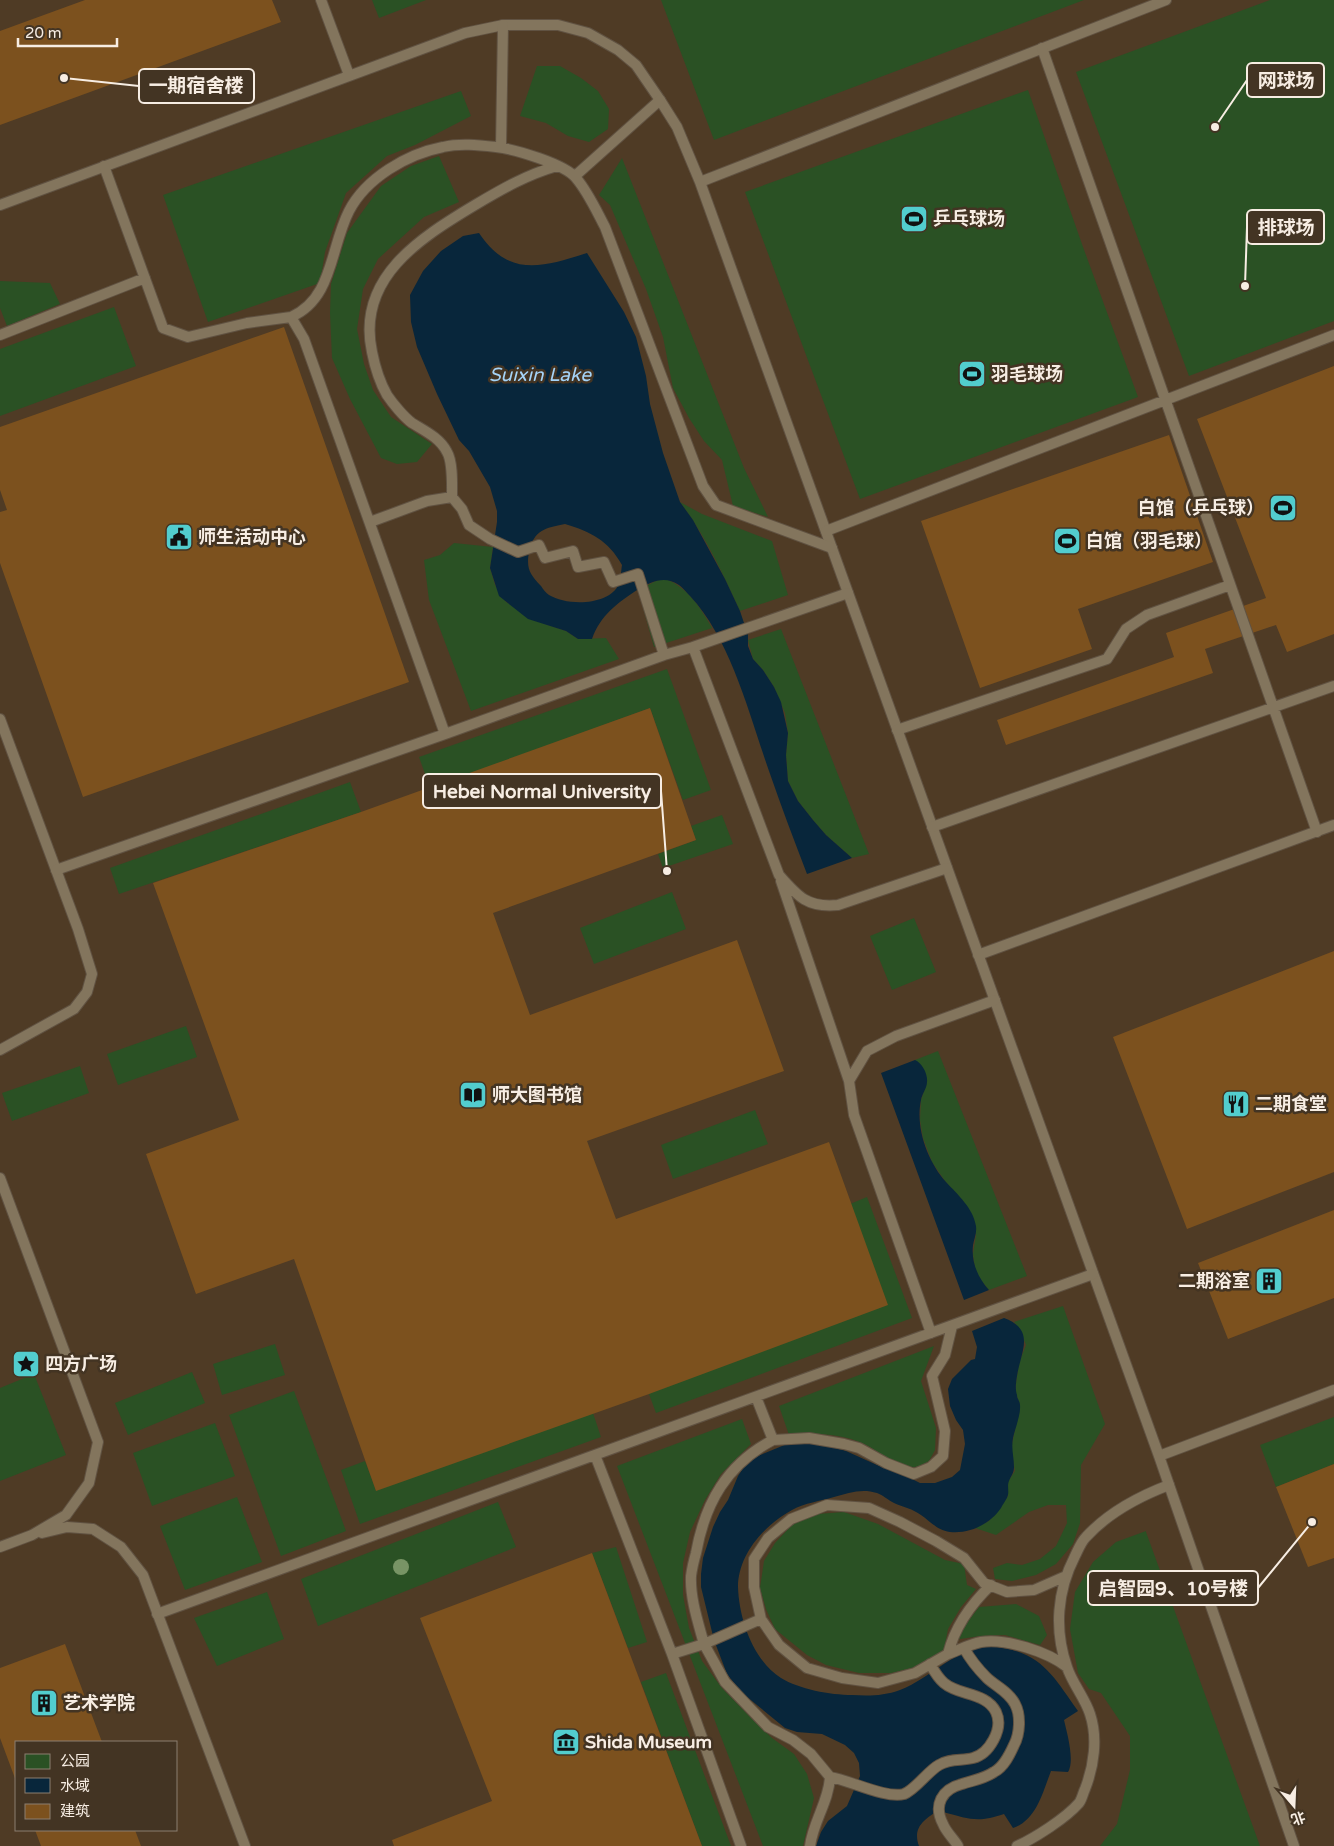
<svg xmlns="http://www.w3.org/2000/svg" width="1334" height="1846" font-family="'Varela Round','Noto Sans SC',sans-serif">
  <rect width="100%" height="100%" fill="#433423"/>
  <path fill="#4f3b25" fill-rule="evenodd" d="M0,0h1334v1846h-1334zM16,1742h160v88h-160z"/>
  <path fill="#2a5124" d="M372,0h54l-47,18z
    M661,0h423l-370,140z
    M1270,0h64v321l-145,55 -113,-304z
    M537,66h23l21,12 17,13 11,18 -1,20 -19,13 -21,-6 -22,-13 -26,-7z
    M1028,90l55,157 55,150 -278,102 -115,-307z
    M461,91l10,25 -56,29 -28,11 -41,37 -21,59 -5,31 -112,39 -45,-127z
    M439,156l20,46 -35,15 -46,42 -15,30 -6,40 7,35 9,26 18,27 41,27 -15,18 -20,2 -16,-6 -31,-59 -18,-41 -2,-45 1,-29 16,-51 34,-47 30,-20z
    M622,158l122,310 24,49 -35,-11 -11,-46 -18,-19 -15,-23 -16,-30 -10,-51 -17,-48 -36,-84 -11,-10z
    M0,281l50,2 10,21 -53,22 -7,-18z
    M114,307l22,59 -136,50v-67z
    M680,502l22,12 70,27 16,54 -48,16c-17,-37 -35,-76 -60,-109z
    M454,543l39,4 -3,21 5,17 11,17 39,22 21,7 12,8 28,-1 13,21 -148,52 -42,-111 -5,-40 16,-5z
    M666,579c23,10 34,28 46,49l-58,19 -16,-57 20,-10z
    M781,629l88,225 -17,4 -26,-23 -13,-15 -15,-19 -10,-20 -2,-26 2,-22 -3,-20 -11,-26 -11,-17 -10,-11 -5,-19z
    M667,669l44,121 -28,10 -33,-92 -220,80 -11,-31z
    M350,782l11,30 -242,82 -9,-26z
    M722,815l11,29 -70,24 -5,-14 38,-14 -5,-14z
    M672,892l14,37 -92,35 -14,-36z
    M914,918l22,54 -44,18 -22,-54z
    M186,1026l11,31 -79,28 -11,-31z
    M938,1051l89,225 -38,14 -9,-11 -5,-10 -2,-15 3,-19 -13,-34 -18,-20 -13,-19 -9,-24 -3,-18 1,-20 5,-15 -11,-25z
    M80,1066l9,27 -77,28 -10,-28z
    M755,1110l13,34 -95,35 -12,-34z
    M867,1197l45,121 -256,95 -7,-19 201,-190z
    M1063,1306l42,118 -24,41 -1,58 -7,21 -17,20 -20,11 -24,6 -17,-2 -2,-11 14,-5 15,2 18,-6 16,-13 11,-23 -1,-18h-18l-19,7 -33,23 -21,-7 14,-7 19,-25 -1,-13 8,-12 -4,-22 9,-44 -4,-11v-11l3,-20 7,-18 -7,-17 -5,-6z
    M275,1344l10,31 -63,20 -9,-31z
    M934,1346l-13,35 15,47 -1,22 -6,11c-4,2 -10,6 -14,6 -21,1 -36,-17 -53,-24 -22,-10 -50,-10 -73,-8l-10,-29z
    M192,1372l13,31 -77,32 -13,-32z
    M34,1374l32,81 -66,26v-93z
    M294,1391l52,140 -65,25 -52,-141z
    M593,1413l8,24 -241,87 -19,-54 24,-9 11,29z
    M1334,1417v47l-58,23 -16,-42z
    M742,1419l9,25 -30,30 -16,26 -15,32 -7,31v32l6,33 13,33 20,27 32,33 18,17 22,16 13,20 7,24 -11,48h-40l-146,-380z
    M215,1423l20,53 -83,30 -19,-53z
    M237,1497l25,65 -77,28 -25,-64z
    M498,1502l18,45 -198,79 -17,-47z
    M844,1512l34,12 67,36 19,4 3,21 9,4 -15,18 -13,22 -4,21 -24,16 -29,7h-32l-33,-8 -19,-10 -32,-26 -9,-20 -6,-21 4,-27 11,-18 18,-19 24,-10z
    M1146,1531v1l114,314h-160l17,-22 13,-54v-34l-29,-43 -12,-4 -11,-16 -8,-44 5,-37 18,-30 23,-20z
    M616,1547l31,95 -19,6 -36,-95z
    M267,1592l17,47 -67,27 -23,-48z
    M1016,1604l23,12 8,19 -7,10 -35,-10 -25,1 -26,4 25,-33z
    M666,1673l65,173h-29l-61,-164z"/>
  <path fill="#08263b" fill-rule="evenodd" d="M479,233c30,45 64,34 108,20l37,59 12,25 10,39 4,28 13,49 17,49 13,18 32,59 15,32 8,24v11l5,13 10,11 11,17 7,15 7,31 -2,22 2,26 10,20 15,19 13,15 26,23 -45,16c-13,-34 -26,-68 -38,-103 -20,-57 -38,-131 -79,-175 -3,-3 -7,-8 -11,-11 -15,-10 -28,-3 -42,5 -20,13 -37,26 -45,49h-14l-12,-8 -38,-12 -29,-23 -9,-28 7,-46v-11l-7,-24 -21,-36 -10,-11 -22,-46 -20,-47 -6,-25 -1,-27 13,-24 18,-20 22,-15zM565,524c26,8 43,16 57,41 -1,6 -1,14 -3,19 -10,22 -52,22 -70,11 -3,-2 -6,-6 -8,-9 -11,-12 -15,-17 -12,-34 5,-22 16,-24 36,-28z
    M915,1060c7,3 13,14 12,22 0,6 -5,12 -6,18 -6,28 7,62 25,82 12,13 27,26 30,44 1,7 -2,13 -3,19 -2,17 5,33 16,45l-25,10 -83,-227z
    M1004,1318c32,12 17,33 13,58 -1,6 -2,13 0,19 0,4 3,6 3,10 1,10 -5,23 -7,33 -2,11 1,19 1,29 0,6 -3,9 -5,14 -2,5 0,9 -1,14 -1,4 -5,9 -7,13 -11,16 -31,26 -51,24 -13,-2 -19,-10 -29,-17 -8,-6 -18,-8 -27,-12 -6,-3 -11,-8 -17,-10 -15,-5 -29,0 -43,4 -14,4 -29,6 -42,13 -28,15 -54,45 -54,77 1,32 15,73 43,91 18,11 49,17 71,17 16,1 32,1 48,-5 32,-12 61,-48 97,-43 46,6 57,31 81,64l-14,9c3,13 11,41 4,52l-17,-1c-8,20 -14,49 -38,57l-9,-14c-26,9 -35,5 -61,-2l-4,-2c-14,9 -27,17 -20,36h-103l5,-14 7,-11 19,-15 13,-30 -1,-13 -5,-10 -9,-8 -23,-11 -25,-2 -12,-4 -44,-36 -14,-18 -13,-34 -13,-53v-13l2,-16 10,-31 7,-15 8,-12 10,-24 8,-12 7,-6 34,-14 12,-3 18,2 29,8 31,14 19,6 24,12h15l17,-6 8,-7 5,-26 -2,-14 -7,-10 -6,-14 -2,-17 4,-10 19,-19 4,-1 2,-12 -5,-16z"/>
  <path fill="#7c511e" d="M85,0h187l9,22 -281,103v-94z
    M284,327l125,355 -326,115 -83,-234v-51l7,-2 -7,-20v-63z
    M1334,366v268l-47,18 -11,-27 -71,24 8,24 -207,72 -9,-25 177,-63 -8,-24 100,-35 -69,-179z
    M1169,435l44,127 -135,47 14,40 -112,39 -59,-167z
    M650,708l46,132 -203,73 37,102 207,-75 47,131 -197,70 29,78 213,-77 59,163 -239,89 -273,97 -82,-232 -98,35 -50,-140 93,-34 -86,-237 208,-71z
    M1334,951v221l-147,57 -74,-192z
    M1334,1210v88l-106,41 -30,-76z
    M1334,1464v94l-26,9 -32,-80z
    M592,1553l110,293h-308l-2,-6 100,-39 -72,-183z
    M65,1644l37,98h-86v39l-16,-43v-70z
    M35,1830h100l6,16h-100z"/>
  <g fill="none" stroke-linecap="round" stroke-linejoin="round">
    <g stroke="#605242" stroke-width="12">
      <path id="service" d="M321,0l28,75
        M700,182l466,-182
        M0,205l465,-172 38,-8h55l30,8 30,17 18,15 24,35 17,27 23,55 459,1274 135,390
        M0,719l78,210 14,45 -5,18 -13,17 -74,41
        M978,955l356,-130
        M0,1178l98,264 -9,41 -23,32 -34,20 -32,12
        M1159,1456l175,-66
        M42,1533l25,-6 26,2 28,18 22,28 102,271"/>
    </g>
    <g stroke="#605242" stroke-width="12">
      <path id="pedestrian" d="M1042,48l275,784
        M501,147l2,-122
        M104,166l59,162 25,9 59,-14 44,-6 13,22 141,395
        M575,176l85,-76
        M291,317c42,-18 39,-69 58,-106 17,-33 58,-57 94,-64 17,-4 35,-2 53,0 18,2 69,17 80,31 12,14 20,32 29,49l98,259 13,19 116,43
        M0,335l145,-57
        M452,497c0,-12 1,-35 -5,-45 -7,-14 -22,-21 -35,-29 -8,-6 -19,-19 -25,-28 -8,-14 -12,-28 -15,-43 -16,-74 48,-114 103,-147 27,-16 51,-30 82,-39
        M370,522l57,-21 25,-4 10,12 7,16 21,14 28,13 21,-7 6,13 28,-7 5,16 26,-5 9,20 25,-8 26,81
        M826,531l508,-196
        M693,647l86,228c19,22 29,33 59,30l109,-37
        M897,730l210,-71 19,-30 21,-14 83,-30
        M932,827l402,-141
        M56,870l389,-136 219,-79 29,-8 155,-54
        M781,881l68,200
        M931,1333l-77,-218 -5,-34 18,-30 29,-15 99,-36
        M756,1397l17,43 36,-2 35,6 15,4 27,15 28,11 17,-7 12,-11 2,-25 -13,-55 13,-21 7,-29
        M595,1455l77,199 69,192
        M157,1614l936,-340
        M761,1619l18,26 28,23 35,10 36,5 37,-10 33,-19c7,-28 22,-49 43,-69
        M672,1654l32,-10c-6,-22 -14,-46 -13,-68 1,-8 3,-16 5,-23 9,-50 31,-89 77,-113
        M948,1654c11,-4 22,-10 33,-12 25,-4 67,10 86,25
        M830,1777c19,3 56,22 74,17 11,-4 24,-23 35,-29 11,-7 23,-4 34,-7 16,-4 31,-29 23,-46 -10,-20 -37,-16 -52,-29 -6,-5 -10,-12 -14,-19
        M810,1846c3,-24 19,-45 20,-69l-19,-23 -18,-14 -25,-13 -43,-45 -21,-38 57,-25 -7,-32v-28l14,-21 23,-19 36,-14 42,3 31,14 36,19 28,17 20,25 23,9 27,-2 32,-14
        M958,1846c-4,-7 -12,-14 -15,-22 -10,-19 -1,-35 19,-40 12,-4 22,-5 32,-12 10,-5 16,-18 20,-27 6,-11 7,-30 1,-41 -6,-12 -18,-17 -28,-26 -9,-9 -17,-19 -23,-30
        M1017,1846c18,-8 49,-28 62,-43 3,-4 4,-10 6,-14 9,-23 13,-51 5,-75 -5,-16 -18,-31 -23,-47 -13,-37 -10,-76 8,-111 3,-6 6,-14 11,-19 22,-24 54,-41 83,-52"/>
    </g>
    <use href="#service" stroke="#83755d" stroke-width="10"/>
    <use href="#pedestrian" stroke="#83755d" stroke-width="10"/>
  </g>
  <circle fill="#789465" cx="401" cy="1567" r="8"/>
  <defs>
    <g id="stadium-square" transform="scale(1.4375)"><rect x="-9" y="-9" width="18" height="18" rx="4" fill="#52cdce" stroke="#433423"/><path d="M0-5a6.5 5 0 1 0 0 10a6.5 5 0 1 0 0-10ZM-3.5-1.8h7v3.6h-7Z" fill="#111"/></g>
    <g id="civic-square" transform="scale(1.4375)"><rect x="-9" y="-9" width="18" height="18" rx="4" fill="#52cdce" stroke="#433423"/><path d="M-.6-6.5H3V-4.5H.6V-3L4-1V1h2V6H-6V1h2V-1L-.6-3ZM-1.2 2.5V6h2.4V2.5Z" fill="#111"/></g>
    <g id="library-square" transform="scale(1.4375)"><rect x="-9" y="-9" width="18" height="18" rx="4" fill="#52cdce" stroke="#433423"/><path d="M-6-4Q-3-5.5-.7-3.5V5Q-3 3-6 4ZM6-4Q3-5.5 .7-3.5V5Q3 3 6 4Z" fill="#111"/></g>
    <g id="restaurant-square" transform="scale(1.4375)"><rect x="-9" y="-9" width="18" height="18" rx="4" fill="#52cdce" stroke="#433423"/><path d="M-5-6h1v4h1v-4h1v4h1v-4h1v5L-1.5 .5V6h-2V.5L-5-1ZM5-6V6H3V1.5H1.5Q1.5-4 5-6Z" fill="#111"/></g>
    <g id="building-square" transform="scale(1.4375)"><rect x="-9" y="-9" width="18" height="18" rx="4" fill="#52cdce" stroke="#433423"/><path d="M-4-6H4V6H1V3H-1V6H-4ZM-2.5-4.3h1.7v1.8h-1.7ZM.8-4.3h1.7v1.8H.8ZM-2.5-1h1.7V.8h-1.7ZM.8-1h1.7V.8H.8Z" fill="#111"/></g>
    <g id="sight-square" transform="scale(1.4375)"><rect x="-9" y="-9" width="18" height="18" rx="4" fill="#52cdce" stroke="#433423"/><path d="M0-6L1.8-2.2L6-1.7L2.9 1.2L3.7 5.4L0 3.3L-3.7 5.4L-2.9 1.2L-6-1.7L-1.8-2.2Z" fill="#111"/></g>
    <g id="museum-square" transform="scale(1.4375)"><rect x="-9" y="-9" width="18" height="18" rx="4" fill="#52cdce" stroke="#433423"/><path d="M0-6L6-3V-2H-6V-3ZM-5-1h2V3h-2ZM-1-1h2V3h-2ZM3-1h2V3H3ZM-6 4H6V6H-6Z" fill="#111"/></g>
  </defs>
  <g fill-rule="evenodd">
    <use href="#stadium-square" x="914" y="219"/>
    <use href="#stadium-square" x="972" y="374"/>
    <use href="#stadium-square" x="1283" y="508"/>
    <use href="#civic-square" x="179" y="537"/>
    <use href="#stadium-square" x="1067" y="541"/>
    <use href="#library-square" x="473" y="1095"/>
    <use href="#restaurant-square" x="1236" y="1104"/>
    <use href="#building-square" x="1269" y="1281"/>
    <use href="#sight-square" x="26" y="1364"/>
    <use href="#building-square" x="44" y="1703"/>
    <use href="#museum-square" x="566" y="1742"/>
  </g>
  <g text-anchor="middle" stroke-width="5" stroke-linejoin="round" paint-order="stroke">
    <g font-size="18" font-weight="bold" fill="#f7ede3" stroke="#433423" text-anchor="start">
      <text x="933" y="225">乒乓球场</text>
      <text x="991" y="380">羽毛球场</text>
      <text x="1264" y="514" text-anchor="end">白馆（乒乓球）</text>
      <text x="198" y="543">师生活动中心</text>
      <text x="1086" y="547">白馆（羽毛球）</text>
      <text x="492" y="1101">师大图书馆</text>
      <text x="1255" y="1110">二期食堂</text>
      <text x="1250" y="1287" text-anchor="end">二期浴室</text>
      <text x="45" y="1370">四方广场</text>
      <text x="63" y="1709">艺术学院</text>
      <text x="585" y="1748">Shida Museum</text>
    </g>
    <g font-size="19" font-style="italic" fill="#a5d4f8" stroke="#433423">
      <text x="540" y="381">Suixin Lake</text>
    </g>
  </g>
  <path fill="none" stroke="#f7ede3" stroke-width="2" d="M1215 127L1247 80M64 78L139 86M1245 286L1247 227M667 871L661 791M1312 1522L1258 1588"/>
  <g fill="#f7ede3" stroke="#433423" stroke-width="2">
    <circle cx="1215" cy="127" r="5"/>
    <circle cx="64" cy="78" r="5"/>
    <circle cx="1245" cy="286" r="5"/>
    <circle cx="667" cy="871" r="5"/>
    <circle cx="1312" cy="1522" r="5"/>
  </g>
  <g fill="#433423" stroke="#f7ede3" stroke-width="2">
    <rect x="1247" y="63" width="77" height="34" rx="5"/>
    <rect x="139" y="69" width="115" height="34" rx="5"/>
    <rect x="1247" y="210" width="77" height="34" rx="5"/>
    <rect x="423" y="774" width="238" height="34" rx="5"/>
    <rect x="1088" y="1571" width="170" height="34" rx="5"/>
  </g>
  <g font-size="19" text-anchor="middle" font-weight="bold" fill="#f7ede3">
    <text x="1286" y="87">网球场</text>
    <text x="196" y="92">一期宿舍楼</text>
    <text x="1286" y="234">排球场</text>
    <text x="542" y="798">Hebei Normal University</text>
    <text x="1173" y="1595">启智园9、10号楼</text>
  </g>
  <rect x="15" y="1741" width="162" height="90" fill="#433423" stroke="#8b7e70"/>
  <rect x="25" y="1754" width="25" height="15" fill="#2a5124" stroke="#8b7e70"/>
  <text x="60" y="1766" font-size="15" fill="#f7ede3">公园</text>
  <rect x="25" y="1778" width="25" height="15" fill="#08263b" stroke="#8b7e70"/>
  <text x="60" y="1791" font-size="15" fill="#f7ede3">水域</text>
  <rect x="25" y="1804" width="25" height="15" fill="#7c511e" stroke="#8b7e70"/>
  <text x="60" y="1816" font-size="15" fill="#f7ede3">建筑</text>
  <g transform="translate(1294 1806) rotate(161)" stroke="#433423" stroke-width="4" paint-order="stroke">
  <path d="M0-4L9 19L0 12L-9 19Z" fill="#f7ede3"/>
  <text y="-8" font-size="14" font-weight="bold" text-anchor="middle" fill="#f7ede3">北</text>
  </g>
  <path d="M18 38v8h99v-8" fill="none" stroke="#f7ede3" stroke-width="2.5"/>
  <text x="25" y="38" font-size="15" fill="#f7ede3" stroke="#433423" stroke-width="4" paint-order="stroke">20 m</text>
</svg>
